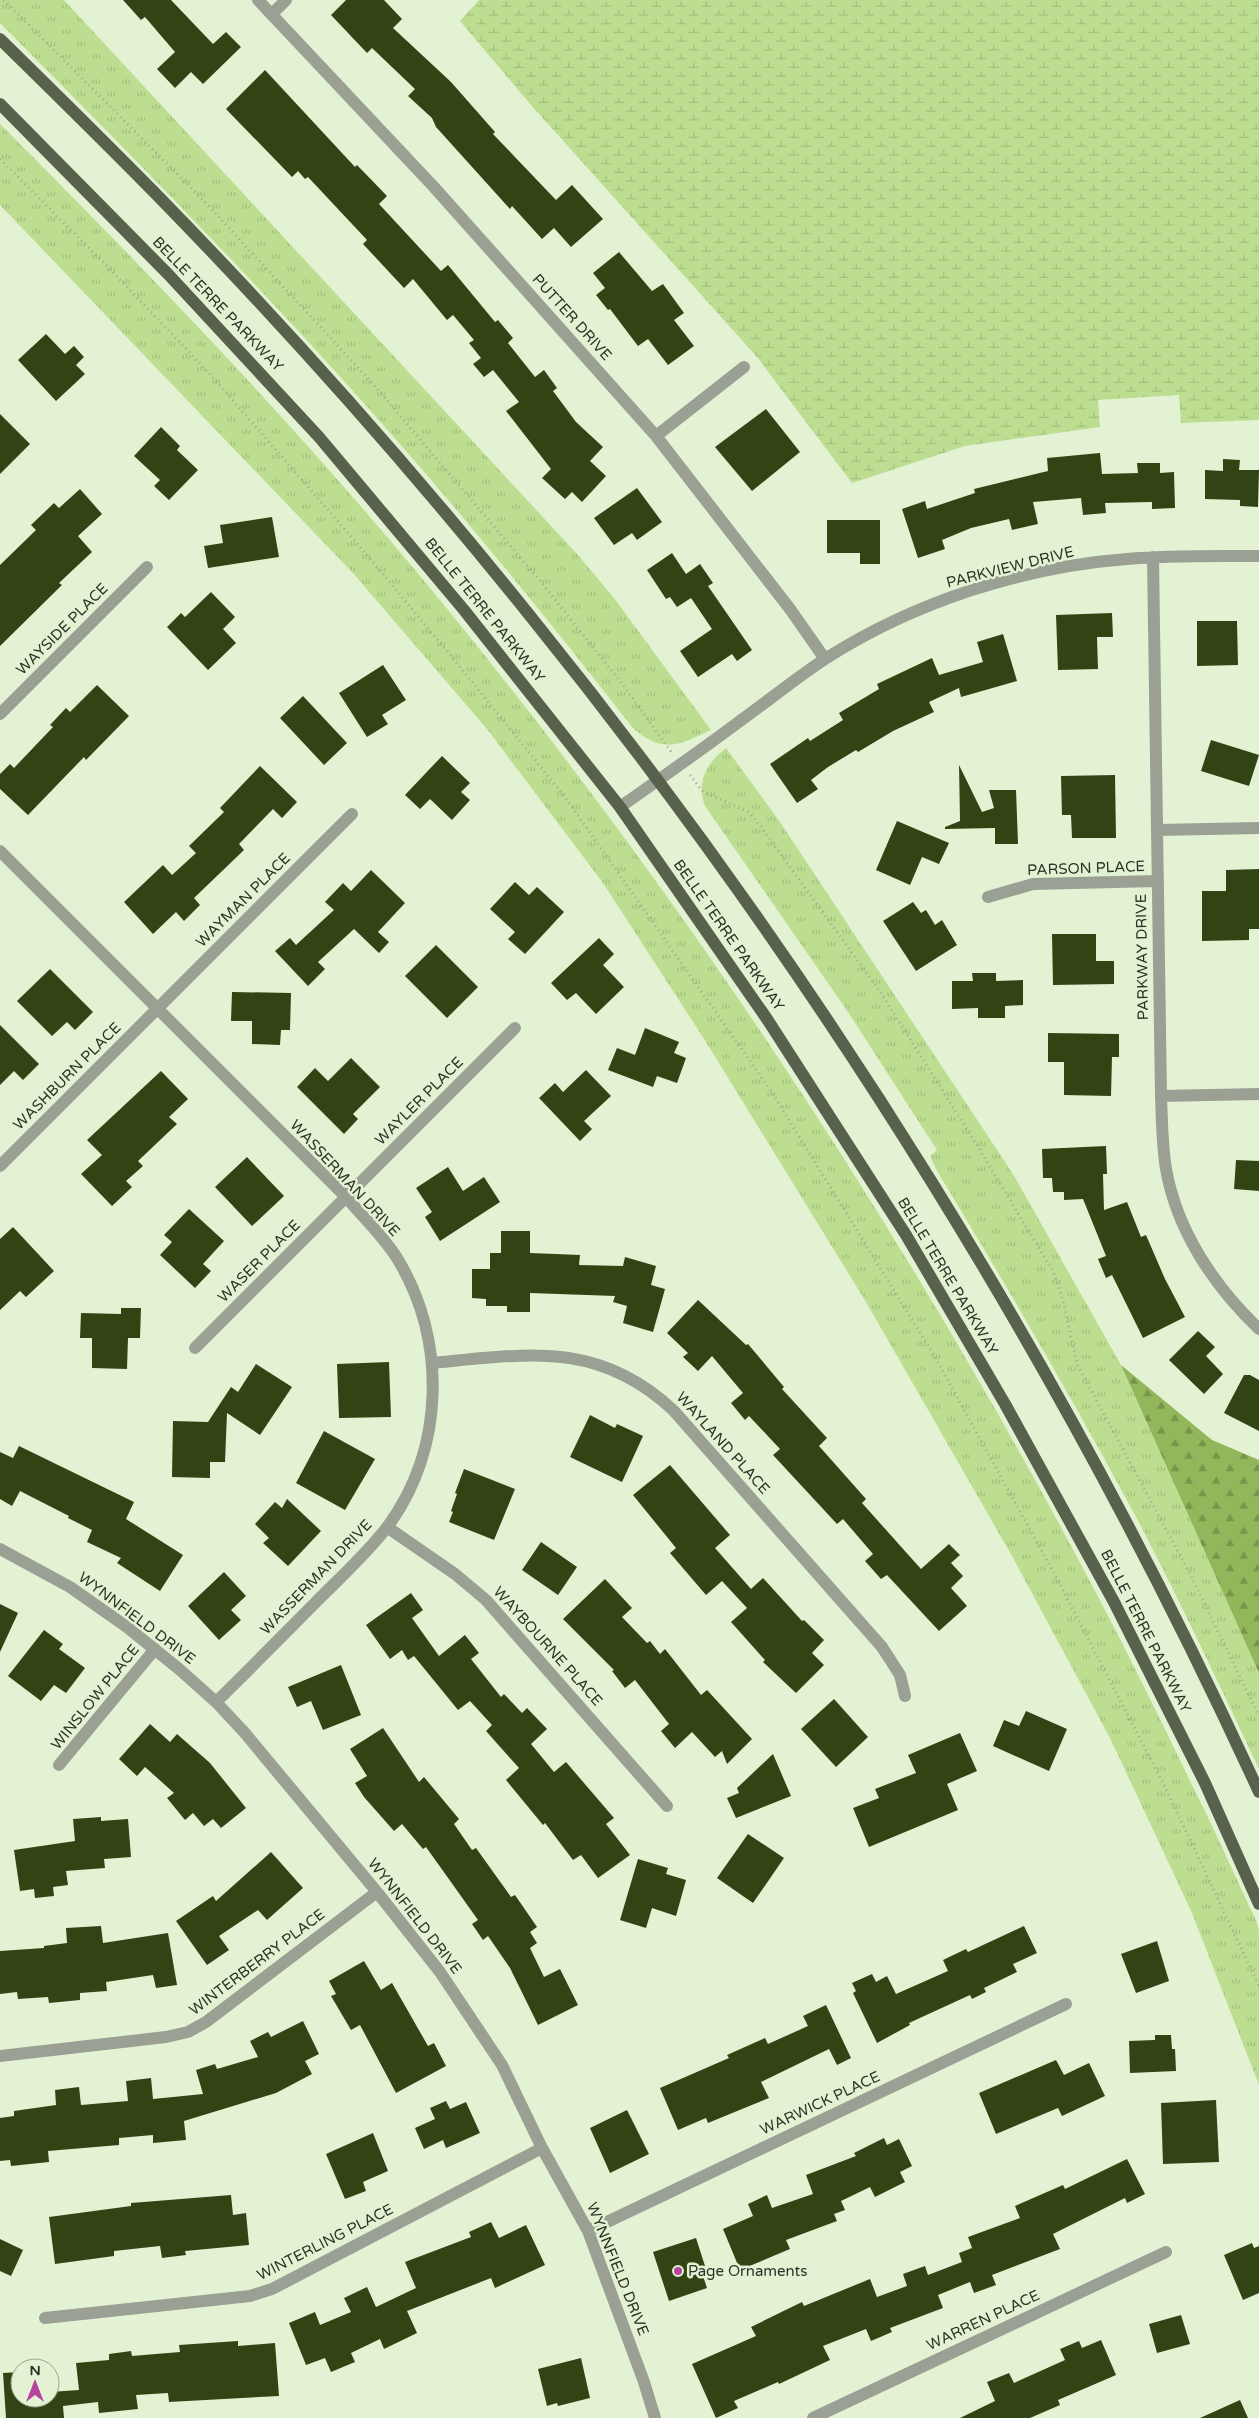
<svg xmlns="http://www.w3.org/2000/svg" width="1259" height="2418" font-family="'Varela Round',sans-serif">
  <defs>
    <pattern id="grass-tufts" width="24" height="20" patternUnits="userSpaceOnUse" patternTransform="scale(1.25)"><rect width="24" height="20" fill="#bdde91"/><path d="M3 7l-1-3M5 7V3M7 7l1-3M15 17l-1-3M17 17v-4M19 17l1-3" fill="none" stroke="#a3bf7d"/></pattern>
    <pattern id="forest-firs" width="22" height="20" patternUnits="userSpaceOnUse" patternTransform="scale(1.25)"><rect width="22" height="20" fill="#92b75b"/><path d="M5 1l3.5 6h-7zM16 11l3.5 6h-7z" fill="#78954b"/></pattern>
    <pattern id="wetland-marsh" width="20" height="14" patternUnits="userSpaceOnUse" patternTransform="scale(1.25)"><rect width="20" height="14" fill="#bdde91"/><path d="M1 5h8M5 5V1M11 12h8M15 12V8" fill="none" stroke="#a3bf7d"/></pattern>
  </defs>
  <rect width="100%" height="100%" fill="#e4f2d4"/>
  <path fill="url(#grass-tufts)" d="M0,0h64l514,555 36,43 97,132c-33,16 -49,24 -79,-3 -95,-122 -194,-243 -299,-358 -107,-118 -220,-232 -333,-346z
    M0,124c154,154 306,312 444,481 249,305 465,634 649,982 43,81 82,163 122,245 10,22 20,43 30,65 4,10 12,22 14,33 0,14 0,33 0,47 0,36 0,72 0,108l-67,-172 -81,-173 -99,-184 -146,-254 -160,-260 -103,-159 -116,-154 -135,-157 -352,-367z
    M726,748l54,74 233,352 108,191 138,308v96c-40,-85 -80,-170 -124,-254 -63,-117 -130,-232 -199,-346l-6,-13 7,-6 -89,-138 -143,-206c-9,-24 1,-42 21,-58z"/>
  <path fill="url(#forest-firs)" d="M1121,1365l91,75 47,20v213z"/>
  <path fill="url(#wetland-marsh)" d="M479,0h780v420l-78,3 -2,-28 -81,5 2,27 -135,19 -113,37 -95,-126 -226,-252 -71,-84z"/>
  <path fill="#324413" d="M123,0h48l42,44 13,-12 15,15 -38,37 -12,-12 -16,16 -18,-19 18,-17 -30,-35 -4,3z
    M346,0h38l18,19 -9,9 58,54 44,50 -2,2 63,66 16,-15 31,34 -32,28 -17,-19 -12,11 -30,-33 -2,3 -74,-82 -4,-9 -24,-22 7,-7 -43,-41 -5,5 -36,-38z
    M265,70l90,97 2,-2 30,31 -8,8 62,67 7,-6 47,57 3,-2 15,18 -5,5 27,34 9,-7 13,18 -4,3 23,31 27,25 -13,14 16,15 -24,26 -10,-10 -7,7 -23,-21 9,-9 -45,-58 13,-9 -26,-32 -9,7 -11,-13 8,-6 -12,-15 5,-3 -21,-25 -6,5 -34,-41 -9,9 -41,-44 4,-4 -59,-63 -3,2 -7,-8 -6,6 -66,-68z
    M619,252l33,39 11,-7 21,29 -10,7 20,26 -26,19 -20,-26 -10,7 -28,-37 -2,1 -12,-15 9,-7 -12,-15z
    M46,334l19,20 9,-8 10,11 -8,8 9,9 -29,27 -38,-41z
    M766,409l34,43 -48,39 -37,-44z
    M0,414l30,30 -30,30z
    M161,427l19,19 -3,4 21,20 -29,30 -15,-14 6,-6 -26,-24z
    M1100,453l2,21 36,-1 -1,-10h23v10l14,-1 1,36 -23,1v-7l-47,1 1,10 -23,2 -2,-17 -48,4 5,22 -26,6 -3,-11 -38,9 -29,12 3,9 -27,9 -16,-49 23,-8 2,8 48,-16 -1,-4 74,-18 -1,-13z
    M1223,459l17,1 -1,10h20l-1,37 -18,-1v-6l-35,-1v-29l18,1z
    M637,488l25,34 -25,18 -5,-7 -18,12 -20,-27z
    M80,489l22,25 -24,22 14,16 -33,31 3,2 -62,61v-81l36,-35 -5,-5 23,-22 5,5z
    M272,517l7,40 -71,11 -4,-22 19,-3 -3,-18z
    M827,520h53v44h-20v-11h-33z
    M672,553l14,21 14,-10 13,19 -5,3 44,64 -15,11 -5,-7 -34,23 -18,-26 32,-22 -21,-31 -14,9 -7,-10 -4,2 -19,-29z
    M211,592l24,25 -12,12 13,14 -28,27 -41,-43 14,-14 4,4z
    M1112,613l1,24h-16l1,32 -40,1 -2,-55z
    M1197,621h40l1,44 -41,1z
    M1003,634l14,47 -56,16 -2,-9 -30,14 5,10 -41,19 -35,21 -2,-2 -28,17 -17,13 7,9 -21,14 -27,-39 38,-26 2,3 33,-21 -4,-7 40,-24 -2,-5 55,-26 7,17 44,-13 -6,-20z
    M383,665l23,35 -24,15 6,9 -21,13 -28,-44z
    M97,685l32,31 -43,44 -2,-3 -56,58 -28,-26v-15l10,-10 4,4 39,-41 -3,-2 16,-17 4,4z
    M303,696l44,47 -23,22 -44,-47z
    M1211,740l48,15 -10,31 -48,-15z
    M442,756l28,27 -9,9 9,8 -18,20 -22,-21 -10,10 -15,-14z
    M959,765l23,47 12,-4 -5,-18h27l2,54h-23v-16l-50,1v-2l15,-6z
    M260,766l37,36 -15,16 -9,-9 -34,35 5,6 -50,48 6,7 -16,16 -8,-9 -23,22 -29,-32 39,-37 9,10 24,-22 -7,-7 35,-34 -4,-4z
    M1115,775l1,63h-44l-1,-23h-9l-1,-39z
    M897,821l52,22 -10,21 -17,-7 -12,28 -34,-15z
    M1259,869v60h-10v11l-47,1v-50h24v-21z
    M371,870l34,33 -27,29 11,10 -10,11 -25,-24 -36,33 7,7 -17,17 -33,-35 15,-13 6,7 38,-35 -9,-8 18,-19 8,8z
    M515,882l14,13 8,-8 27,25 -39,42 -17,-15 7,-7 -25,-23z
    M913,902l8,11 5,-3 9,15 7,-5 15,25 -41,26 -33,-50z
    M1052,934h44v27h18v23l-61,1z
    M599,938l15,16 -11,11 21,22 -28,27 -20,-21 -9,7 -16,-17z
    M436,945l42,42 -31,31 -42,-42z
    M50,969l43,43 -18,18 -8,-8 -15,14 -35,-35z
    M972,973h24v8l27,-1v25l-18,1v12h-27v-10l-26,1v-28h21z
    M232,992l59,1 -1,37h-9l-1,15 -28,-1v-23h-21z
    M0,1025l39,39 -16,16 -9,-9 -14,14z
    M645,1028l34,14 -5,11 12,5 -9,25 -20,-7 -4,11 -45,-17 9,-22 18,7z
    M1048,1033l71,1v23h-7l-1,39 -47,-1v-33h-16z
    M351,1058l29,29 -27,27 5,5 -14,15 -47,-47 18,-19 13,13z
    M586,1070l25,26 -27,25 8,8 -12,12 -41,-43 16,-15 8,9z
    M161,1071l27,28 -19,18 8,7 -39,37 5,5 -17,15 6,6 -20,19 -31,-32 21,-19 -15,-15z
    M1106,1146l1,28h-4l1,36 23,-8 14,35 5,-2 19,44 20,38 -42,21 -31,-63 -6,3 -8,-19 8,-3 -23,-57 -19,1v-8h-11l-1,-14h-9l-1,-29z
    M247,1157l37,39 -32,30 -37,-39z
    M1236,1160l23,1v30l-25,-2z
    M448,1167l15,24 21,-14 16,25 -60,39 -15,-24 7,-5 -16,-24z
    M189,1209l35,32 -21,23 8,7 -16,17 -35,-33 12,-13 -8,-7z
    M13,1227l41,44 -28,26 -6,-6 -20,19v-71z
    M501,1231h29v22l50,2 -1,10 44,1 2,-9 31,9 -5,19 14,4 -12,43 -30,-9 4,-17 -14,-4 2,-6 -85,-3v19h-23v-6h-21v-7l-14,-1v-29h18v-16h11z
    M698,1300l48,45 2,-1 36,43 -2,2 45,49 -8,8 47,53 -4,4 59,66 28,-25 11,11 -9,8 12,13 -12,12 16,18 -28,25 -52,-56 -6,4 -16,-18 8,-7 -30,-35 -6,5 -64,-69 7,-6 -31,-33 -4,4 -14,-17 12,-10 -31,-37 -14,15 -15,-14 5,-4 -21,-20z
    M121,1308h20l-1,30h-12l-1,31 -35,-1v-30h-12l1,-25 40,1z
    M1198,1331l17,16 -9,9 17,18 -19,20 -35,-34z
    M389,1362l2,55 -52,1 -2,-54z
    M256,1364l36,23 -32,48 -33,-22 -2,49h-15v16l-38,-1 1,-56 35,1 23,-35 7,5z
    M1244,1375h6l9,5v51l-35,-18z
    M590,1415l25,13 2,-4 26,12 -21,46 -52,-25z
    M324,1431l51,28 -30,51 -49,-27z
    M19,1446l115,56 -8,17 57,36 -23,36 -43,-28 4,-5 -34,-16 5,-12 -24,-12 1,-2 -49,-25 -8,15 -12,-7v-47l13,6z
    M670,1465l60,70 -15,13 36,41 12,-11 39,43 2,-1 20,20 -12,13 12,12 -28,28 -33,-31 2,-2 -34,-38 16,-14 -25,-27 -16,14 -36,-42 6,-5 -43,-53z
    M464,1469l51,20 -21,51 -45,-18 4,-10 -2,-1 6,-17 -2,-1z
    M287,1499l34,32 -33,35 -25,-23 6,-5 -14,-14 20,-22 7,6z
    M541,1542l36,25 -19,28 -36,-25z
    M224,1572l22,24 -15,14 10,10 -22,20 -31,-34z
    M605,1579l27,29 -10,9 25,26 3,-2 10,13 5,-5 36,46 6,-5 45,49 -25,25 -5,-13 -7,6 -23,-25 -17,16 -14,-17 8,-7 -34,-44 -10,8 -13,-17 2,-1 -51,-51z
    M411,1593l12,17 -11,8 27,38 26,-21 14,18 -8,6 30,38 3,-3 18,19 5,-5 20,21 -16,15 23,28 12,-10 48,56 -8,6 24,31 -32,23 -17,-23 -8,5 -28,-37 -2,2 -37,-45 13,-12 -33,-37 6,-6 -22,-24 -12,9 -44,-54 -6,4 -6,-10 -12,9 -24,-34z
    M0,1604l18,9 -18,39z
    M44,1630l19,14 -4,5 26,19 -19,25 -12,-8 -13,16 -33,-25z
    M341,1665l20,50 -38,15 -12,-29 -14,6 -9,-20z
    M834,1699l34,38 -32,30 -35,-38z
    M1026,1711l41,18 -18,42 -56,-25 11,-26 15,6z
    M150,1724l20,18 7,-8 33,29 36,45 -25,20 -8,-9 -9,7 -11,-13 -8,7 -18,-22 7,-5 -29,-26 -8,9 -18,-17z
    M383,1728l36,54 5,-5 35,42 -5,5 18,26 4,-2 35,49 4,-2 22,32 -7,5 7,11 -7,5 14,29 16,-8 18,36 -40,20 -28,-57 -22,-32 -5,4 -11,-16 6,-4 -52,-73 -3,2 -21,-25 -8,7 -30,-34 -9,-14 12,-7 -17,-27z
    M960,1733l17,38 -30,13 11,26 -89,37 -16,-39 26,-10 -4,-9 41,-16 -8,-18z
    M773,1754l18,42 -55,22 -9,-20 12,-5 -2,-5z
    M101,1817v4l27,-2 3,38 -27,2 1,9 -39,3 2,14 -15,2 1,9 -19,2 -1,-9 -14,2 -6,-41 61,-9 -2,-22z
    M748,1834l36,24 -31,45 -36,-25z
    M271,1852l32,36 -36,32 -9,-10 -39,26 10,14 -22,15 -31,-44 37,-25 3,5z
    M638,1859l30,9 -2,6 20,6 -10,36 -24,-8 -6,20 -26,-8z
    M101,1926l2,17 65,-10 9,52 -21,3 -3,-13 -47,7 1,9 -27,2v7l-31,3 -1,-6 -30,2 -1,-7 -17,2v-43l44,-3v-2l23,-3 -1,-15z
    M1024,1926l13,27 -24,11 4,8 -33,16 2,4 -14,7 -2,-4 -61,28 1,2 -33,18 -24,-50 3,-2 -4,-8 20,-9 4,8 11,-6 9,18 52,-23 -5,-11 23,-11 2,3z
    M1157,1941l12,40 -33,12 -15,-39z
    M364,1961l17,29 11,-7 36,63 6,-3 12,23 -50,27 -36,-68 -9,5 -20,-34 5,-2 -7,-13z
    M826,2005l25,53 -14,7 -8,-16 -68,33 8,16 -61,25 -2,-5 -28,12 -18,-42 69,-30 -2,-3 38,-17 3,6 40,-18 -5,-10z
    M303,2021l16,33 -14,7 7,13 -36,19 -92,28 2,19 -33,3v-8l-34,3v7l-71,6 1,11 -38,4 -1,-6 -10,1v-43l14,-2v-5l42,-6 -1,-15 24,-3 2,18 47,-4 -2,-20 25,-3 2,21 50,-5 -7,-24 19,-6 2,5 41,-12 -8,-16 18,-9 3,5z
    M1155,2035h16l1,14h3l1,22 -46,2 -1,-32 26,-1z
    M1056,2060l8,15 25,-12 16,33 -43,20 -4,-8 -62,26 -17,-41z
    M1216,2100l3,62 -56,2 -2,-61z
    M446,2101l4,8 16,-7 14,31 -34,15 -3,-8 -19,9 -9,-21 20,-9 -5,-11z
    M627,2110l22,44 -39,19 -20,-45z
    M373,2133l15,38 -25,11 3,9 -21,8 -19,-45z
    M884,2138l3,7 12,-6 13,27 -12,6 5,10 -30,15 -5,-10 -29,14 4,9 -11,4 3,7 -51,19 4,9 -50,21 -17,-41 30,-13 -5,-12 19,-9 5,13 41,-14 -7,-19 50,-19 -2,-3z
    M1127,2159l18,35 -18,9 -2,-5 -72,36 7,15 -68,26 4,10 -22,8 -4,-11 -32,13 5,13 -53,20 2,4 -21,9 -5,-12 -43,17 7,14 -51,24 -1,-2 -44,19 4,7 -22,10 -24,-54 64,-28 -5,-9 51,-25 2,4 66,-27 7,18 30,-11 -4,-12 22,-8 3,9 34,-13 -3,-9 13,-5 -4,-11 52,-19 -5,-12 48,-21 2,4z
    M231,2195l2,20 13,-2 3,32 -64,6 1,4 -24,3 -2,-12 -46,5v5l-59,8 -6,-47 82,-11v-3z
    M491,2222l8,16 27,-13 19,40 -50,23 -4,-10 -84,33 10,22 -33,16 -4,-10 -29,14 4,9 -24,10 -6,-14 -19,7 -17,-42 26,-11 5,13 31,-13 -7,-14 23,-11 9,20 40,-19 -11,-26 66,-25 -2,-5z
    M696,2238l9,28 -5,1 7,21 -38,13 -16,-49z
    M0,2239l23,11 -12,26 -11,-5z
    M1252,2243l2,5 5,-2v47l-16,7 -19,-45z
    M1181,2315l9,29 -33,9 -8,-29z
    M1101,2340l15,35 -58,25 2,5 -30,13h-70l35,-17 -8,-19 22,-9 5,10 51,-23 -5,-11 19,-8 3,7z
    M238,2341v5l37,-3 4,53 -110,6 -1,-9 -32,2 2,14 -39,4 -1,-11 -35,4 1,12h-58l-3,-45 17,-1v26h30v-6l29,-2 -3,-27 33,-3v-6l22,-3 1,5 48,-4 -1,-7z
    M581,2358l9,40 -32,8 -1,-3 -10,3 -9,-37z
    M1240,2400l8,18h-48z"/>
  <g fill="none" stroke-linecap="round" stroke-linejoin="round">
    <path stroke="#9ea992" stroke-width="3" stroke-dasharray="1 4" stroke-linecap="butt" d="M4,0l199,200 171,185 167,197 82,103 49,68
      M0,159l106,106 102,107 154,177 85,102 118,146 206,294 164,266 120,218 110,212 94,199
      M690,775l13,17 44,19 6,5 126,174 94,149 81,134 10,31 13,60 112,208 70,144"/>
    <path stroke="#9aa093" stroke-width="12" d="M258,0l175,186 223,250 134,173 35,50
      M272,14l14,-14
      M656,436l88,-69
      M1153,557l8,539c1,24 1,49 5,73 11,62 48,117 93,160
      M0,714l147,-147
      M620,807c40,-28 80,-56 120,-86 28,-20 56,-43 85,-62 89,-57 197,-92 302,-100 44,-4 88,-3 132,-3
      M1157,830l102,-2
      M0,851l346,346c17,20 37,39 51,61 50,82 48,190 -9,268 -19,25 -43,47 -65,69 -36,36 -71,72 -107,107
      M988,897l45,-13 124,-3
      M1161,1096l98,-2
      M0,1166l352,-352
      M195,1348l320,-320
      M433,1363c94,-9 166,-23 241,48l208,236 18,28 5,21
      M387,1527l68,47 31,26 181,206
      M0,1549l70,38 57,40 52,42 37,33 28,30 133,160 63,80 62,93 40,83 46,83 56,151 11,36
      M59,1765l96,-116
      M0,2056l166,-19 22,-5 18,-10 171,-130
      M588,2231l478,-227
      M45,2318l205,-22 22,-7 270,-141
      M813,2418l353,-166"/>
    <path stroke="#57614b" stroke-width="12" d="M0,39c52,51 104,102 155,154 132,135 258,277 376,424 290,359 536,756 728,1175
      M0,104l168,170 151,163 145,173 156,197 147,212 139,216 99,169 109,198 91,181 54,121"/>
  </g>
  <circle fill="#b6439d" stroke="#e4f2d4" stroke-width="2" cx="678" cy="2271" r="5"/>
  <g text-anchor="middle" stroke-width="5" stroke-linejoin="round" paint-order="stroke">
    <g font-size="15" fill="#2e3327" stroke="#e4f2d4">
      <text transform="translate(218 304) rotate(46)" y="5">BELLE TERRE PARKWAY</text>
      <text transform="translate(572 317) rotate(48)" y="5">PUTTER DRIVE</text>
      <text transform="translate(1010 567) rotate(-14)" y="5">PARKVIEW DRIVE</text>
      <text transform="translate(485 610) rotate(51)" y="5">BELLE TERRE PARKWAY</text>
      <text transform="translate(62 629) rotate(-45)" y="5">WAYSIDE PLACE</text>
      <text transform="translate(1086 868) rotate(-2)" y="5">PARSON PLACE</text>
      <text transform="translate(243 900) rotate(-45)" y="5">WAYMAN PLACE</text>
      <text transform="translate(729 935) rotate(55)" y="5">BELLE TERRE PARKWAY</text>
      <text transform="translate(1142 957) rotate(-91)" y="5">PARKWAY DRIVE</text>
      <text transform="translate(67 1076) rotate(-45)" y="5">WASHBURN PLACE</text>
      <text transform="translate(419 1101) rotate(-45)" y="5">WAYLER PLACE</text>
      <text transform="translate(345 1178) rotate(47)" y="5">WASSERMAN DRIVE</text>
      <text transform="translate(259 1261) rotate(-45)" y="5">WASER PLACE</text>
      <text transform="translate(948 1276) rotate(59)" y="5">BELLE TERRE PARKWAY</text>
      <text transform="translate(723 1443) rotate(48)" y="5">WAYLAND PLACE</text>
      <text transform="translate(316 1577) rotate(-46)" y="5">WASSERMAN DRIVE</text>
      <text transform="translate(137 1618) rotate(37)" y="5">WYNNFIELD DRIVE</text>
      <text transform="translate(1146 1631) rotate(63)" y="5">BELLE TERRE PARKWAY</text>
      <text transform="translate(548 1646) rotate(48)" y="5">WAYBOURNE PLACE</text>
      <text transform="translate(95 1697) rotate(-51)" y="5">WINSLOW PLACE</text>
      <text transform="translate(415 1916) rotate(52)" y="5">WYNNFIELD DRIVE</text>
      <text transform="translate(257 1962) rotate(-37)" y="5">WINTERBERRY PLACE</text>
      <text transform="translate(820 2103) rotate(-25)" y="5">WARWICK PLACE</text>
      <text transform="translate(325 2242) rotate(-27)" y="5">WINTERLING PLACE</text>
      <text transform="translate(618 2269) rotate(68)" y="5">WYNNFIELD DRIVE</text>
      <text transform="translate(983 2320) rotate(-25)" y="5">WARREN PLACE</text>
    </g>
    <g font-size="15" fill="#2e3327" stroke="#e4f2d4" text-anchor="start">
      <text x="688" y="2276">Page Ornaments</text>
    </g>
  </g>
  <g transform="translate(35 2383)"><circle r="24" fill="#e4f2d4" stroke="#9ba68f"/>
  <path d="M0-4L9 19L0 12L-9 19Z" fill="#b6439d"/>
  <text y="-8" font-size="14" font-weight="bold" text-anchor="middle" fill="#2e3327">N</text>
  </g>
</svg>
